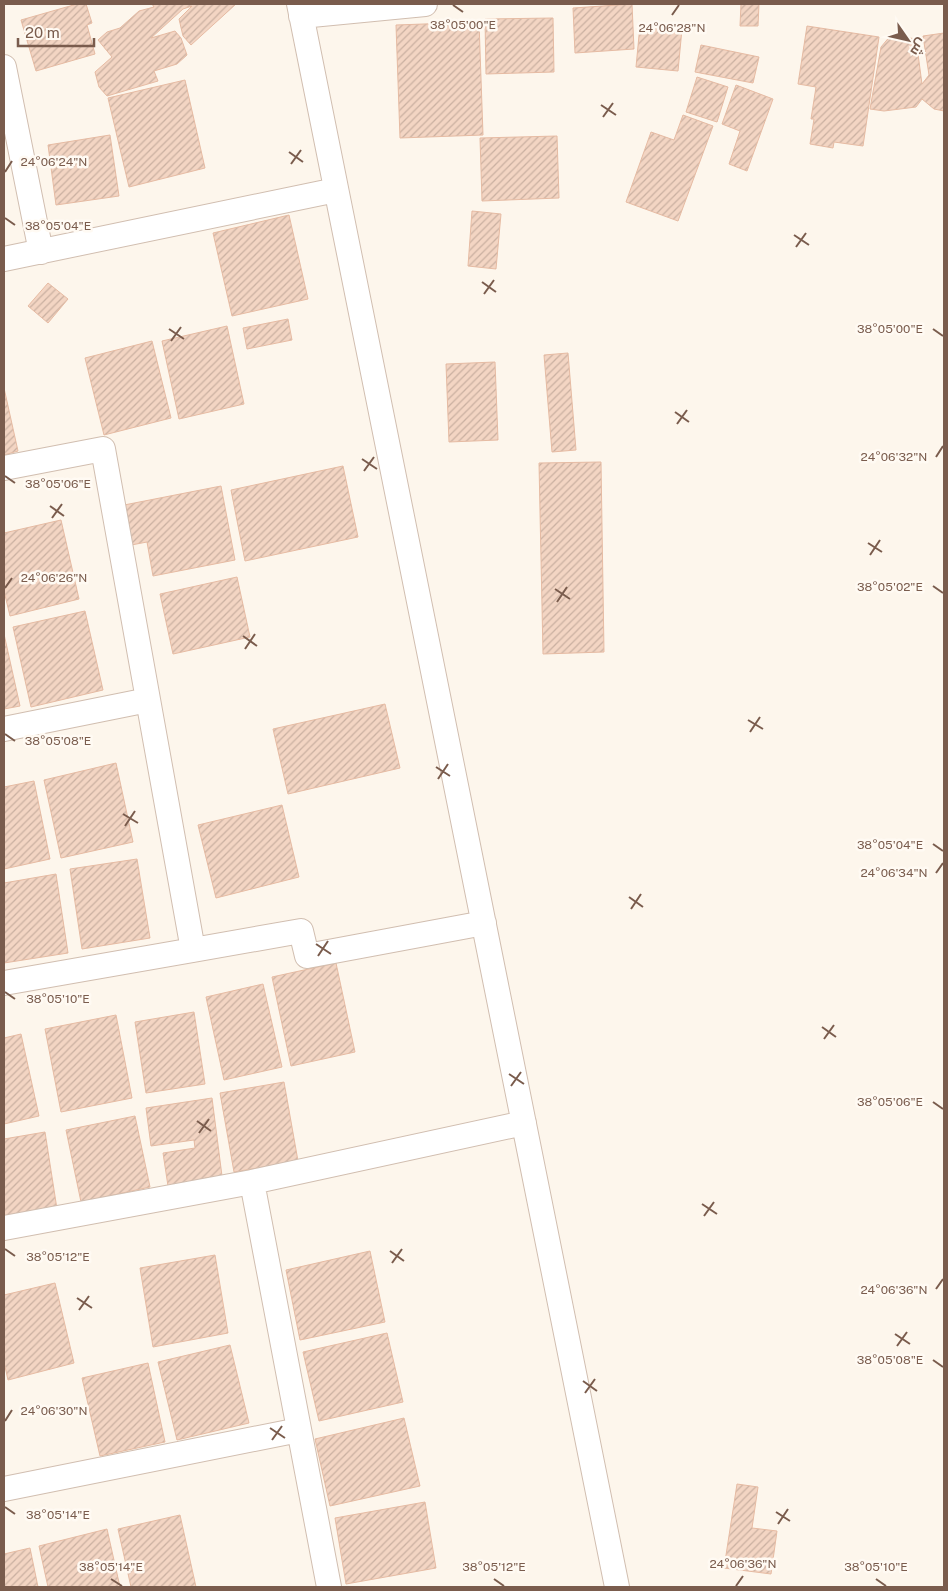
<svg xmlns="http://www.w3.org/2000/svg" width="948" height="1591" font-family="'Public Sans',Cairo,sans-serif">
  <defs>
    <pattern id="building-hatch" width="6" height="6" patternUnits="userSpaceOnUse" patternTransform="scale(1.25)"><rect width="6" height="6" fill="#f3d5c3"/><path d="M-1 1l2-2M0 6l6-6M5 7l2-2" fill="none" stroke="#cab0a1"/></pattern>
  </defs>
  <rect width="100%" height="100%" fill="#fdf6ec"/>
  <path fill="url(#building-hatch)" stroke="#e6bba3" d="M77,4h9l6,19 -5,2 8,29 -59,17 -15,-51z
    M152,4h84l-45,41 -8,-9 -4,-17 13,-13 -9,3 -32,29 24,-7 6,7 6,17 -10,9 -23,7 4,10 -51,15 -8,-9 -4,-15 17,-15 -14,-17 9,-8 13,-4 19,-17 15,-4z
    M632,4l2,45 -59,4 -2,-45z
    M741,4h18l-1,22h-18z
    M553,18l1,54 -68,2 -1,-55z
    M479,22l4,113 -83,3 -4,-113z
    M640,25l42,4 -4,42 -42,-4z
    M807,26l72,11 -16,109 -29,-4 -1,6 -23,-4 4,-25h-3l5,-32 -18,-3z
    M944,33v78l-10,-2 -12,-10 -6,8 -32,4 -14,-2 11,-62 10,-12 25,4 6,45 7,-9 -6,-39z
    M701,45l58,12 -6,26 -58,-11z
    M697,77l31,10 -11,35 -31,-10z
    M185,80l20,88 -76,19 -21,-89z
    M736,85l37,14 -26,72 -18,-7 11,-33 -18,-7z
    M683,115l30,11 -35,95 -52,-19 25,-70 23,8z
    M110,135l9,61 -63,9 -8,-60z
    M557,136l2,62 -77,3 -2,-63z
    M472,211l29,3 -5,55 -28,-3z
    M289,215l19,84 -76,17 -19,-83z
    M48,283l20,16 -20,24 -20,-17z
    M288,319l4,21 -45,9 -4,-21z
    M227,326l17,78 -65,15 -17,-78z
    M152,341l19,77 -67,17 -19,-77z
    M568,353l8,97 -24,2 -8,-97z
    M495,362l3,78 -49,2 -3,-78z
    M4,388l14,63 -14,4z
    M601,462l3,190 -61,2 -4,-191z
    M343,466l15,71 -113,24 -14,-71z
    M221,486l14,74 -82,16 -6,-34 -21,4 -7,-40z
    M61,520l18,79 -69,17 -6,-25v-58z
    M237,577l13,60 -77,17 -13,-60z
    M85,611l18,79 -72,17 -18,-80z
    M4,634l16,72 -16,3z
    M385,704l15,64 -112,26 -15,-65z
    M116,763l17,79 -72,16 -17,-78z
    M34,781l16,78 -46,10v-82z
    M282,805l17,72 -83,21 -18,-73z
    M137,859l13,79 -68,11 -12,-80z
    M56,874l12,79 -64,10v-80z
    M336,963l19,89 -64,14 -19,-89z
    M263,984l19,83 -58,13 -18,-83z
    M194,1012l11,72 -59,9 -11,-71z
    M116,1015l16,83 -71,14 -16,-83z
    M21,1034l18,82 -35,8v-86z
    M284,1082l14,79 -64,11 -14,-79z
    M212,1098l10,78 -17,2v2l-37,6 -5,-33 32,-5 -1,-8 -43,6 -5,-38z
    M135,1116l15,71 -69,15 -15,-72z
    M45,1132l12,77 -53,9v-79z
    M370,1251l15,71 -85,18 -14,-70z
    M215,1255l13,78 -75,14 -13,-79z
    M55,1283l19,80 -66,17 -4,-18v-67z
    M387,1333l16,69 -84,19 -16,-69z
    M230,1345l19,78 -72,17 -19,-78z
    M148,1363l17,79 -65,14 -18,-78z
    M404,1418l16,68 -90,20 -15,-67z
    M737,1484l21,3 -6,41 25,3 -6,43 -47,-6z
    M425,1502l11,66 -90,16 -11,-66z
    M180,1515l16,72h-65l-13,-58z
    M107,1529l13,58h-72l-9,-41z
    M30,1548l8,39h-34v-33z"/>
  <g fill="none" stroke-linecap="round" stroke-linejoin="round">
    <g stroke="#d1beb0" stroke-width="26">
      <path id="minor" d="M299,4l318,1583
        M301,16l124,-12
        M4,67l37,185
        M4,259l332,-69
        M4,468l99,-19 90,501 -189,33
        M4,729l144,-29
        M193,950l108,-19 6,25 177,-33
        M252,1182l272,-59
        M4,1228l248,-46 77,405
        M4,1489l295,-59"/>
    </g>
    <use href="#minor" stroke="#fff" stroke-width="24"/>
  </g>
  <path fill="none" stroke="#7a5c4d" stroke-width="2" d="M453,5l10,7M672,15l7,-10M601,105l15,10M603,117l10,-14M289,152l14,10M291,164l10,-14M5,172l7,-11M5,218l10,7M794,235l15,10M796,247l10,-14M482,282l14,10M484,294l10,-14M169,329l15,10M933,329l10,7M171,341l10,-14M675,412l14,10M677,424l10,-14M936,457l7,-11M362,459l15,10M364,471l10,-14M5,476l10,7M50,506l14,10M52,518l10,-14M868,543l14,9M870,555l10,-15M933,586l10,7M5,588l7,-10M555,589l15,10M557,602l10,-15M243,636l14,10M245,649l10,-15M748,720l15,9M750,732l10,-15M5,734l10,7M436,767l14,9M438,779l10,-15M123,814l15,9M125,826l10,-15M933,844l10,7M936,873l7,-10M629,897l14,10M631,909l10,-15M316,944l15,10M318,956l10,-15M5,992l10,7M822,1027l14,10M824,1039l10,-14M509,1074l15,10M511,1086l10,-14M933,1102l10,7M197,1121l14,10M199,1133l10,-14M702,1204l15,10M704,1216l10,-14M5,1249l10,7M390,1251l14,10M392,1263l10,-14M936,1289l7,-10M77,1298l15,10M79,1310l10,-14M895,1334l15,10M897,1346l10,-14M933,1360l10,7M583,1381l14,10M585,1393l10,-14M5,1421l7,-11M270,1428l15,10M272,1440l10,-14M5,1507l10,7M776,1512l14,9M778,1524l10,-15M111,1579l11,7M494,1579l10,7M876,1579l10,7M736,1586l7,-10"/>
  <g font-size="12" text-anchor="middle" fill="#7a5c4d" stroke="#fffaf3" stroke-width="5" stroke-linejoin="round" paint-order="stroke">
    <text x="463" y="29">38°05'00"E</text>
    <text x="672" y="32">24°06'28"N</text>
    <text x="54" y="166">24°06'24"N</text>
    <text x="58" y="230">38°05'04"E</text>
    <text x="890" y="333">38°05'00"E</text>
    <text x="894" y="461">24°06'32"N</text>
    <text x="58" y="488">38°05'06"E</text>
    <text x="54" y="582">24°06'26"N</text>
    <text x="890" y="591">38°05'02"E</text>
    <text x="58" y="745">38°05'08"E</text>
    <text x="890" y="849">38°05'04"E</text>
    <text x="894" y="877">24°06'34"N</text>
    <text x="58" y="1003">38°05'10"E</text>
    <text x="890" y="1106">38°05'06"E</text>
    <text x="58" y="1261">38°05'12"E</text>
    <text x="894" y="1294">24°06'36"N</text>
    <text x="890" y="1364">38°05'08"E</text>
    <text x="54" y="1415">24°06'30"N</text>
    <text x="58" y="1519">38°05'14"E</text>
    <text x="743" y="1568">24°06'36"N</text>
    <text x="111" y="1571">38°05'14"E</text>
    <text x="494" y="1571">38°05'12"E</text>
    <text x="876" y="1571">38°05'10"E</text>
  </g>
  <rect width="948" height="1591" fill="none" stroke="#7a5c4d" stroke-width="10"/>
  <g transform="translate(908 40) rotate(124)" stroke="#fffaf3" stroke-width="4" paint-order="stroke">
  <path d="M0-4L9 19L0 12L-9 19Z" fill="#7a5c4d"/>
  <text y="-8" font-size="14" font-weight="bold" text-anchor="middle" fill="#7a5c4d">ش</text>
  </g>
  <path d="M18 38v8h76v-8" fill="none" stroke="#7a5c4d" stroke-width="2.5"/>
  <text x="25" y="38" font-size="15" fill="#7a5c4d" stroke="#fffaf3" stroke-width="4" paint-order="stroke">20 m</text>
</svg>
